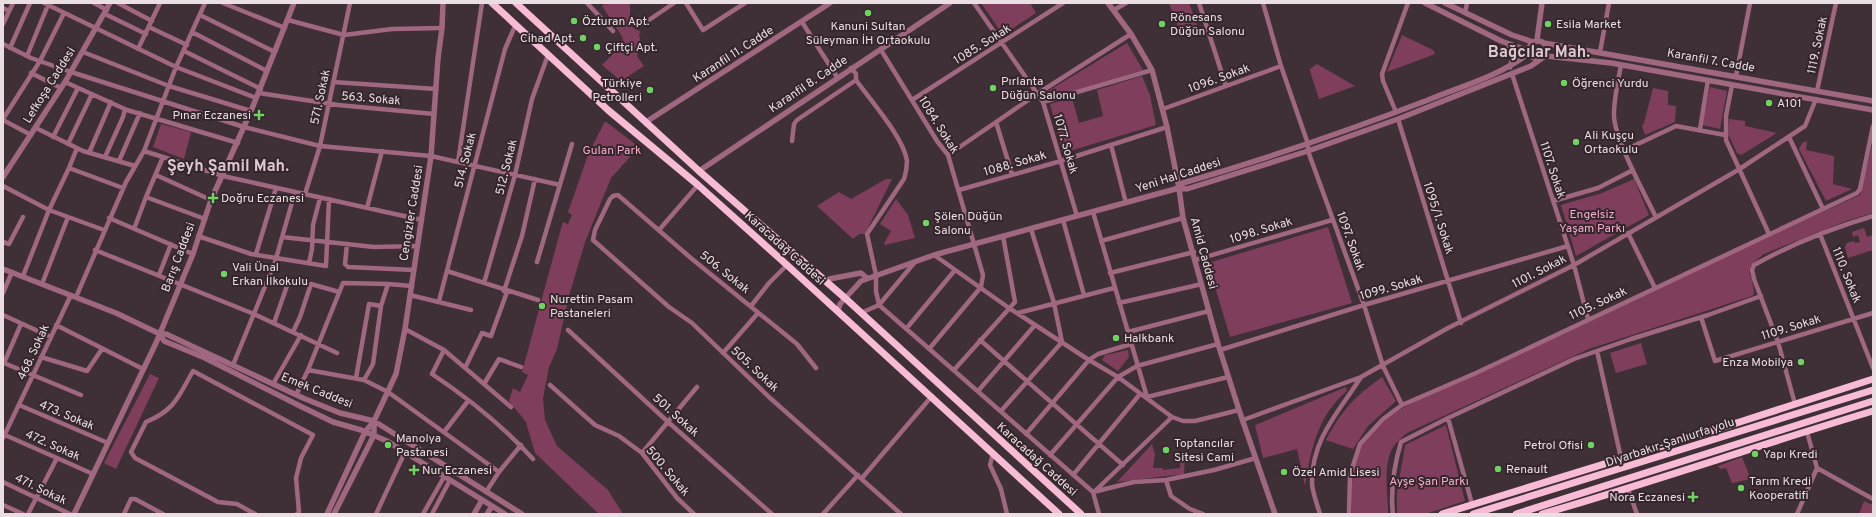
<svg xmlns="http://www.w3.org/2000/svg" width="1876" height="517" font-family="Overpass,sans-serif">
  <rect width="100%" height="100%" fill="#3f2f36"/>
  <path fill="#803e5d" d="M606,3h24v23l11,6 -2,2 2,10 -4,12 7,10 -23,15 -19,-16 18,-18 3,-9 -21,-32z
    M981,3h49l6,10 -33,22z
    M1169,3h20l9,24 -17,7z
    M1402,35l31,15 2,4 -48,18z
    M1127,43l16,27 -97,29 -3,-5z
    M1317,64l38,22 -36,13 -9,-28v-2z
    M1142,76l8,19 6,30 -93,28 -13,-49 22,-6 7,25 24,-7 -6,-26z
    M1710,87l17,4 -7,38 -18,-4z
    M1653,88l15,3v14l8,1 -1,16 -30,13 -3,-9 2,-3z
    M1729,119l16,2v5l32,7 -36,22 -4,-2 -9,-19z
    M605,121l34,26 -28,31 -26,64 -16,54 -12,53 -8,18 -6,31 2,22 12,26 51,44 15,24h-24l-64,-61 -9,-31 -17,-21 4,-13 7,4 8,-17 -6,-3 38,-140 3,-10 5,2 4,-9 -4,-3 20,-57z
    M161,124l30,8 -7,27 -31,-12z
    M1807,141l-1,9 28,6 -1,28 19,5 -26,12 -27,-52 3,-6z
    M1873,141v72l-27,8 -82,33c-24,18 -11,17 -10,40l-2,2 -163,53 -182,84c-5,4 -11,9 -15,16 -9,18 -4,45 -4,65h-36c-1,-27 -1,-56 17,-79 29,-34 80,-46 118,-65 124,-60 248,-119 373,-175z
    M886,179h6l-27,55h-6l-6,5 -36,-33 22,-14 12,7z
    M1634,179l15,36 -73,41 -15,-51 41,-12z
    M896,199l12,16 7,23 -30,7 -1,-2 7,-12 -11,-7z
    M1328,227l24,76 -122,34 -22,-74z
    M1864,228l3,9 6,-2v15l-25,8 -3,-11 2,-4 7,-2 1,2 5,-1 -2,-7 -5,2 -1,-5z
    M1641,343l6,21 -31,9 -6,-20z
    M1128,350l1,7 -11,14 -16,-11 3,-5z
    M150,374l9,4 -43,91 -12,-6z
    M1382,377l14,24 -28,25 -15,23 -27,-9c16,-30 28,-43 56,-63z
    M1346,387l1,4c-30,25 -36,59 -42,95l-8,-37 -34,9 -8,-33z
    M1446,425l19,76 -40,13h-28v-21l8,-48z
    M1152,444l3,11 -2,13h10v2l17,-2 1,-12h4l-1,18 -67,8z
    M1742,457l9,22 -19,4 -6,-15 -6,1 -2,-3z
    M1864,501l9,4v9h-14z"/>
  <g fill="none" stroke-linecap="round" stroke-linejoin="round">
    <path stroke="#a06781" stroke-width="4.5" d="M44,3l132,64 80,31
      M94,3l13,7
      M118,3l34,18
      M205,3l-29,64 -32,84 79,25 199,44
      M223,3l62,25
      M587,3l26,28
      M686,3l17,27 42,-27
      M974,3l69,99 34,114
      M1199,3l27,83
      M1263,3l18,63 27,78v7l56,154 19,61 19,39
      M3,8l6,3
      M1114,10l12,-7
      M1465,13l2,-10
      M105,14l41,20
      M200,15l75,37
      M288,20l56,15 48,-6 50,-1
      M802,22l35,55
      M3,24l10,-21
      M643,24l31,-21
      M149,27l38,18
      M192,32l75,39
      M3,44l28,14 40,14 173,55 76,19 111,10 129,29
      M10,48l20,-45
      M138,49l22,-46
      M881,50l56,91 11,14 35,120 -2,12 -52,62
      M184,51l77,38
      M83,52l86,34 82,25
      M1600,52l9,-49
      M27,56l21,-51
      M1621,65c-3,16 -7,33 -7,49 -1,22 31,81 42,103
      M851,68l5,6v6
      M31,73l30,15
      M1512,74l62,191 14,54
      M1736,76l14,-73
      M65,82l62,28 111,33
      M333,82l103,7
      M1732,85l-6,31v24l43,94
      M1817,91l19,-88
      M259,93l79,12 96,9
      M912,100l151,-97
      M1043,102l109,-32
      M1163,109l118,-43
      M1396,112l-13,-31 -1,-7 26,-71
      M3,119l37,-58 24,-48
      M1398,119l63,204
      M3,120l28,15
      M996,122l16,52
      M36,128l47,23 52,15
      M1700,129l8,-49
      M53,137l25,-49
      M1789,137l34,72
      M792,141l2,-17 3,-4 59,-40c14,20 48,58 51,81 0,6 -1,12 -3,18l-37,55 9,41v16l3,14 214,187 6,22
      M68,144l24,-50
      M1111,145l15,58
      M77,148l-8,20 54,20
      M1625,150l51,-24 49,9
      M89,153l22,-51
      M948,155l89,-61 94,-60
      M105,157l18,-40 2,-8
      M119,161l21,-48
      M458,162l24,-159
      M69,168l-20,42 55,20
      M156,175l55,25
      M3,186l46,24 -26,66
      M959,190l102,-29 106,-34
      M305,194l15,-48 30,-143
      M146,197l17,-40
      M1553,201l45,-13 35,-18
      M367,208l15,-57
      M1093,212l54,185 81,-20
      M109,218l84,36
      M1063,220l21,75
      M134,229l12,-32 59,22
      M659,230l39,-45
      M1628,233l27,55
      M1820,234l53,134
      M198,236l53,18 75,12 3,-67
      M282,237l92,10 44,-1
      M1101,241l82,-23
      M3,242l6,2 14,-27
      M347,244l-2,20 3,3 66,3
      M95,250l159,64 83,39
      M256,254l20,-66
      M934,255l75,53 80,52 29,17 54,40 11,4h12l44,-11
      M1195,260l137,-40
      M537,262l35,-118
      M309,263l3,-14 1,-24 7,-27
      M447,271l91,29
      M1110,273l84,-21
      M159,275l12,-31
      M484,283l31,-108 17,-76 16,-44
      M42,284l26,-67
      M504,291l18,-55 13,-57
      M3,293l9,-21
      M410,295l61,15
      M76,297l50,-115 18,-31
      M439,301l66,-252 10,-23
      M1119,303l83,-19
      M751,306l18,-23 18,-18
      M861,313l18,-8 36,-43
      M1018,313l96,-25
      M3,315l48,22
      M1701,317l14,44 158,-48
      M274,323l14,-40
      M21,324l-17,39 77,32
      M56,325l87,44
      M405,329l39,21 -12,24c36,24 72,53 101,85
      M906,329l49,-59
      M568,330l99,91 105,93
      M293,332l7,-15 11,-33 28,8
      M1128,332l81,-21
      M980,340l143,125
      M444,350l67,57
      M1220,350l144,-45 204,-59
      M1597,351l24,107
      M723,353l35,-40
      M41,357l46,14 15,-22
      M233,365l42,-103 20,-70
      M465,368l17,-35 9,3 16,-44
      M816,368l-19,-24 -105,-85 -74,-64 -5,1 -3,3 -15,31 -2,10 76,67 23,16 77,74 132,117
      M308,370l35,-87 45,1
      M954,370l61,-68 -12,-66
      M356,378l13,-74 12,2
      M364,380l9,-16 8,-58 7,-22 24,2
      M273,384l28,-49
      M484,384l15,-25 22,8
      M550,385l45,40 24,11 23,17 35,45 17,16
      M978,391l57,-66
      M296,395l12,-25 56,10 24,12 111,80 22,-27
      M1795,404l-17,-62 -24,-63 -2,-9 2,-5c38,-21 78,-37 119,-49
      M19,405l89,38
      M1001,411l61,-69 -8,-39 -23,-74
      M1448,418l24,86
      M1243,420l118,-43 87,-49 126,-63 164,-95 67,-44 11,-27
      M444,432l24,-31
      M1807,432l10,36 56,31
      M1026,434l63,-74 9,-6 33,-10
      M5,435l88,39
      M3,438l68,-143
      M642,453l55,-66
      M993,453l-3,12 11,24 6,25
      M1050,455l68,-78 19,-11 81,-22
      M1073,475l67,-81
      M862,478l70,-82
      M1166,480l5,16 19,13 13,5
      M3,482l67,32
      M1628,489l9,25
      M1095,491l77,-74
      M486,492l13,-20
      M1093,492l41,-10 32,-2 48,-10 42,-12
      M3,505l20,9
      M28,514l29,-56
      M124,514l7,-15h4l28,15
      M255,514l-18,-10 -19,-2 -83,-44 -4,-6 15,-30c29,-12 32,-25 47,-51l120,64 -12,23 -5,20 3,34 -2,2
      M376,514l29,-62
      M423,514l21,-37
      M432,514l18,-34
      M823,514l35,-39
      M1320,514c-3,-10 -7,-20 -8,-30 -1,-45 27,-72 49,-107
      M1349,514l1,-39 10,-31 23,-25 19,-14 74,-32 381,-180 3,-4 13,-63
      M1393,514c-3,-25 1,-48 8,-72l47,-24 126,-59 57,-20 77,-24 53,-19
      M1797,514l20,-46"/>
    <path stroke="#a06781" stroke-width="5.5" d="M1108,3l23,31 21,36 15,57 12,61 4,30 35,126 21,66 36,104
      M1425,3l76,38 28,10
      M1445,3l67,32 21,7
      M1537,40l5,-37
      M1529 50a9 9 0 1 1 18 0a9 9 0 1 1-18 0Z
      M1544,43l329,58
      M1509,45l4,13 -3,9
      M1546,56l65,7 262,47
      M646,122l184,-119
      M699,171l251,-168
      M3,177l62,-95 45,-79
      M1179,188l8,1 121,-38 90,-32 133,-53 10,-7
      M3,269l113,44 44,21h6l137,64 37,15 34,8 148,93
      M827,282l2,-3 32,-6 6,5
      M838,311l2,-7 21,-23 73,-26 245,-67 4,-5c83,-24 164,-52 245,-83 34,-14 72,-24 101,-47
      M160,334l4,7 41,17 95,48 33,16 28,8 26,11 118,73
      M74,514l82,-171 37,-89 18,-54 40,-89 43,-108
      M327,514l38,-82 9,-11 22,-47 9,-45 26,-173 7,-98 4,-30 1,-25
      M334,514l40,-79v-14
      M474,514l8,-14
      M487,514l5,-8"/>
    <path stroke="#f8bbd6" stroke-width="7" d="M492,3l116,107 90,75 89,80 272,249
      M516,3l183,168 146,127 236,216
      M1442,514l279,-86 152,-49
      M1473,514l400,-124
      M1516,514l357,-113
      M1542,514c111,-32 220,-70 331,-103"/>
  </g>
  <g fill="#6dd361" stroke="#35252c" stroke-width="1.5">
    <circle cx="868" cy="13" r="4"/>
    <circle cx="574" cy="21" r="4"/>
    <circle cx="1162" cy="24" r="4"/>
    <circle cx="1548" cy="24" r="4"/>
    <circle cx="583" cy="38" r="4"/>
    <circle cx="597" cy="47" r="4"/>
    <circle cx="1564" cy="83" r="4"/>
    <circle cx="993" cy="88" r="4"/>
    <circle cx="650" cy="90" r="4"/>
    <circle cx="1769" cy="103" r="4"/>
    <path d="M257 109h4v4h4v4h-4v4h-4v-4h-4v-4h4z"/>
    <circle cx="1576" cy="142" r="4"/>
    <path d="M211 192h4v4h4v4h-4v4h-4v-4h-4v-4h4z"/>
    <circle cx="926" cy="223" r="4"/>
    <circle cx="224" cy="274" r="4"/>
    <circle cx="542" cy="306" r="4"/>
    <circle cx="1116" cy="338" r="4"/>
    <circle cx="1801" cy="362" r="4"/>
    <circle cx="388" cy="445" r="4"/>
    <circle cx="1591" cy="445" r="4"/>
    <circle cx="1166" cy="450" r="4"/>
    <circle cx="1755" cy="454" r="4"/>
    <circle cx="1498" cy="469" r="4"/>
    <path d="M412 464h4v4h4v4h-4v4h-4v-4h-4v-4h4z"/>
    <circle cx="1284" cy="472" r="4"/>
    <circle cx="1741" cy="488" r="4"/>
    <path d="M1691 491h4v4h4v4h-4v4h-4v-4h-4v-4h4z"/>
  </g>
  <g text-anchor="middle" stroke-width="4" stroke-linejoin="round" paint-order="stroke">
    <g font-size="12" fill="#e9dee2" stroke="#35252c" text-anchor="start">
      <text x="1170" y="21">Rönesans<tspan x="1170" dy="14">Düğün Salonu</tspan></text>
      <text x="582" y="25">Özturan Apt.</text>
      <text x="1556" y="28">Esila Market</text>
      <text x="868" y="30" text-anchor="middle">Kanuni Sultan<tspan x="868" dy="14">Süleyman İH Ortaokulu</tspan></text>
      <text x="575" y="42" text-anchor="end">Cihad Apt.</text>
      <text x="605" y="51">Çiftçi Apt.</text>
      <text x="1001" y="85">Pırlanta<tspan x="1001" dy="14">Düğün Salonu</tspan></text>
      <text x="642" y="87" text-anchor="end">Türkiye<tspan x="642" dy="14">Petrolleri</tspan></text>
      <text x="1572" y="87">Öğrenci Yurdu</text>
      <text x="1777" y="107">A101</text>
      <text x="251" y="119" text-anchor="end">Pınar Eczanesi</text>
      <text x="1584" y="139">Ali Kuşçu<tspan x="1584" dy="14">Ortaokulu</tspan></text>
      <text x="221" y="202">Doğru Eczanesi</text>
      <text x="934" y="220">Şölen Düğün<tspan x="934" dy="14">Salonu</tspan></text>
      <text x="232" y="271">Vali Ünal<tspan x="232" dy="14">Erkan İlkokulu</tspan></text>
      <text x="550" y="303">Nurettin Pasam<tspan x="550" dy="14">Pastaneleri</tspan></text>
      <text x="1124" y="342">Halkbank</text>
      <text x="1793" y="366" text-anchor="end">Enza Mobilya</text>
      <text x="396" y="442">Manolya<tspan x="396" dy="14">Pastanesi</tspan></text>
      <text x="1174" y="447">Toptancılar<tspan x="1174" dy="14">Sitesi Cami</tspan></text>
      <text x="1583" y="449" text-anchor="end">Petrol Ofisi</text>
      <text x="1763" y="458">Yapı Kredi</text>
      <text x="1506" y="473">Renault</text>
      <text x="422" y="474">Nur Eczanesi</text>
      <text x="1292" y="476">Özel Amid Lisesi</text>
      <text x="1749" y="485">Tarım Kredi<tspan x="1749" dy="14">Kooperatifi</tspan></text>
      <text x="1685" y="501" text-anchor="end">Nora Eczanesi</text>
    </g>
    <g font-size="12" fill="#e9dee2" stroke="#35252c">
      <text transform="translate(982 44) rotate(-32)" y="4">1085. Sokak</text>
      <text transform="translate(1817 45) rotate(-78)" y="4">1119. Sokak</text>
      <text transform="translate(733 54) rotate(-33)" y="4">Karanfil 11. Cadde</text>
      <text transform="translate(1711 60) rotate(10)" y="4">Karanfil 7. Cadde</text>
      <text transform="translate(1219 78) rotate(-20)" y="4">1096. Sokak</text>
      <text transform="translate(808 84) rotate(-34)" y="4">Karanfil 8. Cadde</text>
      <text transform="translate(49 85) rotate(-58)" y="4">Lefkoşa Caddesi</text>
      <text transform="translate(320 97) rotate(-78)" y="4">571. Sokak</text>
      <text transform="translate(371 98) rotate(5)" y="4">563. Sokak</text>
      <text transform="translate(939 125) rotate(58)" y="4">1084. Sokak</text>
      <text transform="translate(1066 144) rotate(74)" y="4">1077. Sokak</text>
      <text transform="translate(465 160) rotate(-76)" y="4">514. Sokak</text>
      <text transform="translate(1015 163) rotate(-16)" y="4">1088. Sokak</text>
      <text transform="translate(506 167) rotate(-76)" y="4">512. Sokak</text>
      <text transform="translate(1553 170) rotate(72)" y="4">1107. Sokak</text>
      <text transform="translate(1178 175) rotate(-18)" y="4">Yeni Hal Caddesi</text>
      <text transform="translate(411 213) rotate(-81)" y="4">Cengizler Caddesi</text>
      <text transform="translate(1439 218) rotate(72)" y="4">1095/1. Sokak</text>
      <text transform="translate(1261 230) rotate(-17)" y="4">1098. Sokak</text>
      <text transform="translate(1351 241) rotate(70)" y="4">1097. Sokak</text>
      <text transform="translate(785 248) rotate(42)" y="4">Karacadağ Caddesi</text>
      <text transform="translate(1204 253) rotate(75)" y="4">Amid Caddesi</text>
      <text transform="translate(178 257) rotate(-69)" y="4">Barış Caddesi</text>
      <text transform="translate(1539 271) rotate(-27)" y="4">1101. Sokak</text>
      <text transform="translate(725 272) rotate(39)" y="4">506. Sokak</text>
      <text transform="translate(1847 275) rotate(68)" y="4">1110. Sokak</text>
      <text transform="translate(1391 287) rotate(-16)" y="4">1099. Sokak</text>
      <text transform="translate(1598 303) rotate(-25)" y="4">1105. Sokak</text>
      <text transform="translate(1791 327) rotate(-17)" y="4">1109. Sokak</text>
      <text transform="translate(33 352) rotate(-65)" y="4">468. Sokak</text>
      <text transform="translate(755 369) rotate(43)" y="4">505. Sokak</text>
      <text transform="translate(317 390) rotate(22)" y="4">Emek Caddesi</text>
      <text transform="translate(67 415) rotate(23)" y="4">473. Sokak</text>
      <text transform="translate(676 415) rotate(42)" y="4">501. Sokak</text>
      <text transform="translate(1670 442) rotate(-18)" y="4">Diyarbakır-Şanlıurfa yolu</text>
      <text transform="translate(53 445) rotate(24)" y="4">472. Sokak</text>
      <text transform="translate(1037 459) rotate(42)" y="4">Karacadağ Caddesi</text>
      <text transform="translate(668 471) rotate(50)" y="4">500. Sokak</text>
      <text transform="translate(41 489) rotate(26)" y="4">471. Sokak</text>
    </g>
    <g font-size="12" fill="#f4afcd" stroke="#35252c">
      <text x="612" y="154">Gulan Park</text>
      <text x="1592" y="218">Engelsiz<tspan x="1592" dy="14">Yaşam Parkı</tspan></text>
      <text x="1429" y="485">Ayşe Şan Parkı</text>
    </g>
    <g font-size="16" font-weight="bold" fill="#ddc8d0" stroke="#35252c">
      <text x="1539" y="57">Bağcılar Mah.</text>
      <text x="228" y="171">Şeyh Şamil Mah.</text>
    </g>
  </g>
  <rect width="1876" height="517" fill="none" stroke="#e9dee2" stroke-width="8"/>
</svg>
